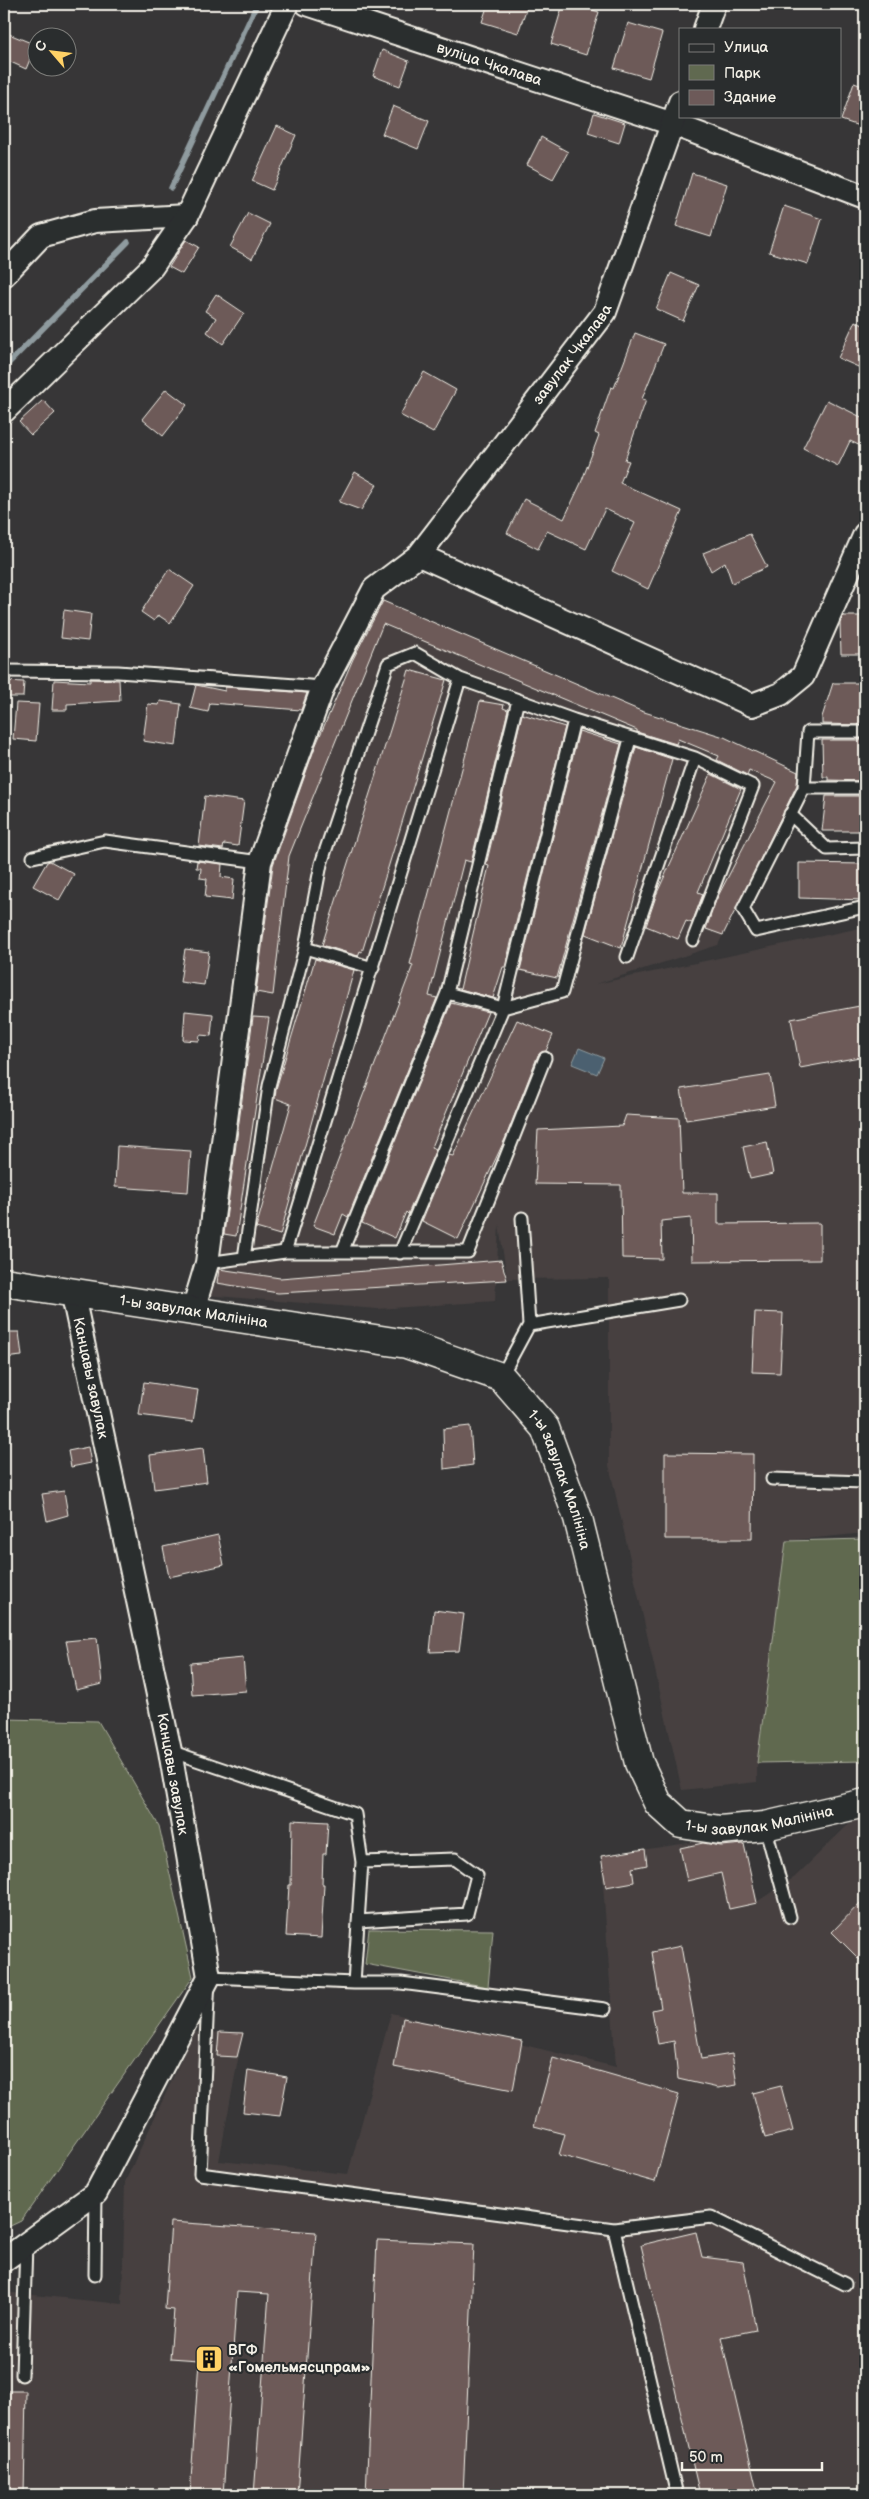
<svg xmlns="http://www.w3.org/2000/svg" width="869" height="2499" font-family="'Balsamiq Sans',sans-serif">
  <rect width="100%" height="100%" fill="#373637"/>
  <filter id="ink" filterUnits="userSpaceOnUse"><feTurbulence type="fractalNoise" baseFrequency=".02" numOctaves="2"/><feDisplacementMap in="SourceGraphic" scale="10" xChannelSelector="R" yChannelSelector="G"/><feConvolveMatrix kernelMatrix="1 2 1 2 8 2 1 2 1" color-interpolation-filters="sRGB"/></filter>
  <g filter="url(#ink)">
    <path fill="#474141" d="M378,599l263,112 83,26 78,37 -84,171 -122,39 269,-57v420l-3,5 3,11v170l-79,8 -29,222v19l-75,8 -73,-325v-187l-102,1 -8,-54 -4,76 -118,8 -172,-14 15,-41 51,-401z
      M865,1818v677h-861v-203l118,12 3,-122 69,-150 49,1 -24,128 129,13 43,-161 225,54 -15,-211 141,-21 16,66 37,-24 58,-57z"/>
    <path fill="#606950" stroke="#aaad9c" d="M865,1539v222l-108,2 29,-222z
      M4,1719l94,2 61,105 34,151 -172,244 -17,8z
      M369,1929l124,1 -5,57 -123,-23z"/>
    <path fill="#4b616f" stroke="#8f9b9f" d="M579,1048l25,10 -7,16 -25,-10z"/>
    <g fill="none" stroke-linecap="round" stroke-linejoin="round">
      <path stroke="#8f9b9f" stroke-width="5.5" d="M171,188l86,-184
        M4,368l124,-126"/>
    </g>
    <path fill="#6d5a59" stroke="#f4f1e8" d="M488,4h40l-10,29 -36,-11z
      M563,4h9l27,8 -13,43 -35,-11z
      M628,23l34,10 -13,45 -35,-10z
      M4,32l32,13 -10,24 -22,-10z
      M382,50l27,11 -9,25 -27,-10z
      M854,83l11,4v41l-24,-8z
      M393,106l36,15 -11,28 -36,-15z
      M594,113l31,10 -6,20 -31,-10z
      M277,126l19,9 -24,55 -20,-9z
      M541,137l27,15 -15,27 -26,-14z
      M692,173l35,11 -16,53 -35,-11z
      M784,206l38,13 -14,45 -39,-12z
      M248,213l22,11 -18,35 -22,-12z
      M186,240l13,7 -17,27 -13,-7z
      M671,273l28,12 -16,36 -27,-12z
      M216,294l28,19 -21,31 -16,-12 9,-14 -11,-7z
      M855,321l10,5v44l-27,-12z
      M635,333l29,11 -22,55 4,1 -21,60 4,1 -9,22 62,28 -34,78 -36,-18 23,-48 -30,-14 -19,40 -39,-18 -9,18 -31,-16 17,-34 40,20 17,-36 18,-48 -4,-2 16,-46 3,1z
      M424,372l32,18 -23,43 -33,-18z
      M166,389l21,16 -24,31 -21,-17z
      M43,400l12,13 -24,22 -12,-13z
      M827,400l38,19v29l-15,-7 -12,25 -35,-18z
      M355,472l22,13 -16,25 -22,-8z
      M750,534l17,33 -35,16 -7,-21 -14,9 -8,-18z
      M169,569l25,17 -24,37 -12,-8 -4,6 -13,-9z
      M383,601l258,110 83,26 74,35 -1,13 -74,150 -17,-6 10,-29 61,-118 -28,-12 -2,5 -30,-15 2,-4 -41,-17 -2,5 -39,-12v-2l-254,-106 -94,232 -16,139 -17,-3 17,-127 42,-118 38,-88z
      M64,610l27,4 -3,27 -27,-3z
      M843,616h22v38h-24l-1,-31z
      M409,670l37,10 -84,272 -2,-1 -2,5 -36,-11z
      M90,679l29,1 1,21 -53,3v6h-15l2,-30 36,2z
      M4,681l20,1 -1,15h-19z
      M833,683h32v42l-43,-1v-7z
      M196,685l29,6v-4l82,6 -6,17 -91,-7 -2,9 -18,-4z
      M160,701l21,3 -5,42 -33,-5 5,-37 11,1z
      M480,701l24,4 -1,3 5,2 -37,152 -7,-2 -35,136 8,2 -89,219 -5,-3 -8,20 -22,-8 100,-261 -3,-1z
      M16,703l23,1 -3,37 -23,-2z
      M522,714l43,13 -60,240h-2l-10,31 -33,-9 29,-123 -3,-1z
      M579,731l42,13 -64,234 -37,-8z
      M865,740v41l-37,-1v-3h-5l-1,-37z
      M636,747l36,12 -51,189 -36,-14z
      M711,774l30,15 -43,103 5,2 -11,29 -6,-2 -8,18 -32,-13 11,-33z
      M205,796l39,5 -6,45 -14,-2 -1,5 -24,-3z
      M865,796v35h-43l4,-35z
      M50,861l24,13 -15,26 -26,-14 14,-24z
      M197,861l25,3 -1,13 13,2 -2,21 -27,-3 2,-18 -7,-1 1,-10h-5z
      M799,863l66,1v36l-66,-2z
      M185,949l24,3 -5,33 -24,-3z
      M315,959l39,11 -74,265 -24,-7 35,-124 -16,-6 1,-9z
      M451,1003l37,9 -56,135 4,2 -28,65 -2,-2 -11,26 -33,-15z
      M865,1005v51l-65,12 -9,-49z
      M185,1011l28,3 -2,22 -11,-1 -1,6 -16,-1z
      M253,1017l16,1 -33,218 -12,-2z
      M517,1020l36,15 -7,16 -8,4 -32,82 -48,102 -36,-18 27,-66 4,1z
      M770,1075l5,31 -89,14 -5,-31z
      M626,1115l53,3 3,75h36v31l102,-1v37l-128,1 -1,-43 -30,3 1,38 -40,-1 -1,-73 -86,-1 3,-54 84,-4z
      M767,1142l6,32 -23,5 -7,-32z
      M117,1146l74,5 -3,41 -73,-5z
      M501,1260l6,20 -229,13 -61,-10 2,-14 61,9z
      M755,1312l28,1 -3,60 -28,-1z
      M4,1332h15l3,24 -18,2z
      M144,1382l54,8 -5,32 -54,-7z
      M470,1426l3,39 -29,4 -1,-40z
      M88,1447l3,16 -20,4 -3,-16z
      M203,1448l4,34 -53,7 -4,-34z
      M665,1453l88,1 -1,85h-87z
      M64,1491l4,24 -21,6 -5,-27z
      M218,1535l6,30 -55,12 -6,-30z
      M434,1610l30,4 -5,37 -29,1z
      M97,1638l5,46 -26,6 -10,-49z
      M243,1658l3,33 -54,4 -2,-32z
      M292,1820l36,2 -2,32h-3l-1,30h2l-3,54 -35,-2 3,-51h2z
      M703,1843l18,3 23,-2 13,59 -28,6 -8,-36 -34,8 -7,-33z
      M645,1849l2,16 -15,3 2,14 -28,5 -5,-31z
      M865,1898v67l-33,-33z
      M681,1946l20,113 31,-5 5,31 -19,3 -40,-9 -4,-38 -16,3 -6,-34 9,-2 -9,-56z
      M403,2018l119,23 -9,49 -119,-23z
      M219,2032l24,1 -6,24 -20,-1z
      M553,2058l126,36 -24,88 -96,-27 6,-21 -31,-8z
      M248,2070l39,7 -7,39 -37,-4z
      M781,2086l12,45 -28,7 -12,-45z
      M171,2222l145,10 -19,263h-43l15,-201 -32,-2 -14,203h-33l9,-135 -29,-2 4,-48 -9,-1z
      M696,2232l6,25 41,5 13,68 -35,7 37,158h-58l-59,-250z
      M377,2240l97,4 -11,251h-97z
      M4,2391h22l-2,104h-20z"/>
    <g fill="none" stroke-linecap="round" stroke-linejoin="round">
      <g stroke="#f4f1e8" stroke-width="15">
        <path id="service" d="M4,671l114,1 205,15
          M865,732h-57l-4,56 -61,121 13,22 109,-24
          M804,788h61
          M790,814l37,35 38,-1
          M33,857l72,-16 155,21
          M305,948l68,20
          M627,957l68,-199
          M447,993l56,15 59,-16 68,-253
          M522,1218l7,107
          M285,1252l175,-573
          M342,1252l105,-259 71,-293
          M400,1253l103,-245 71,-288
          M244,1258l25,-172 36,-138 16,-84 67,-200 27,-11 45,26 114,41 121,38 58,28 -60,154
          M207,1263l78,-11h183l77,-194
          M501,1377l28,-52 150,-25
          M772,1479l93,3
          M170,1751l185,63 7,48 -8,121 -145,-6 -9,197 414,55 63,266
          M765,1826l25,91
          M358,1921l109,-7 10,-39 -22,-16 -93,3
          M354,1983h47l204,26
          M614,2229l97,-12 134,67
          M95,2275l1,-82
          M22,2375l4,-132"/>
      </g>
      <g stroke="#f4f1e8" stroke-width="26">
        <g id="minor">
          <path id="s1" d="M307,4l366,120 192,73"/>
          <path d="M705,29l9,-25"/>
          <path d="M4,275l37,-39 54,-15 92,-5"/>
          <path d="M4,411l148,-144 35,-51 100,-212"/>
          <path d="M419,555l333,150 29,-11 22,-18 62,-142"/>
          <path id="s2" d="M193,1310l14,-47 53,-401 63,-175 51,-98 45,-34 186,-243 75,-210"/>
          <path d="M4,2260l92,-67 113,-216 -39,-226 -98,-460"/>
        </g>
      </g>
      <g stroke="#f4f1e8" stroke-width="31">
        <g id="tertiary">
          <path id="s3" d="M4,1282l403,62 94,33 44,51 33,90 61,245 19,40 23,21 39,6 45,-4 100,-23"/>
        </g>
      </g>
      <use href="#service" stroke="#2a2d2e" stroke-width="11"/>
      <use href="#minor" stroke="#2a2d2e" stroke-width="22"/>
      <use href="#tertiary" stroke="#2a2d2e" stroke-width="28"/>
    </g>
  </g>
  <defs>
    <g id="building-square" transform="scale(1.4375)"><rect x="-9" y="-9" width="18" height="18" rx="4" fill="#ffd166" stroke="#2a2d2e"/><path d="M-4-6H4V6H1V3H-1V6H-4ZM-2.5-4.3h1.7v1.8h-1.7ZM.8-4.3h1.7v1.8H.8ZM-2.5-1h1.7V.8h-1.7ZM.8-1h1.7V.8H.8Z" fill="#111"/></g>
  </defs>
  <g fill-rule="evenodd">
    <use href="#building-square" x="209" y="2359"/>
  </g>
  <g text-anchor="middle" stroke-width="4.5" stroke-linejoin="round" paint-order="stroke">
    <g font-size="15" fill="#f4f1e8" stroke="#2a2d2e">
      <text dy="5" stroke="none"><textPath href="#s1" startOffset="192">вуліца Чкалава</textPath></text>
      <text dy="5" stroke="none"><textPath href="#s2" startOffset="1059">завулак Чкалава</textPath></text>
      <text dy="5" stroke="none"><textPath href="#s3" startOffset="192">1-ы завулак Малініна</textPath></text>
      <text transform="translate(91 1378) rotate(78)" y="5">Канцавы завулак</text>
      <text dy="5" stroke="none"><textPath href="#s3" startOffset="628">1-ы завулак Малініна</textPath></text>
      <text transform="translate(173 1774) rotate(80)" y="5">Канцавы завулак</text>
      <text dy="5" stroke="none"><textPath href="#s3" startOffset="1078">1-ы завулак Малініна</textPath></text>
    </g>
    <g font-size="15" font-weight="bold" fill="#f4f1e8" stroke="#2a2d2e" text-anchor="start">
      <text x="228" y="2355">ВГФ<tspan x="228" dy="17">«Гомельмясцпрам»</tspan></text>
    </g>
  </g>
  <rect width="869" height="2499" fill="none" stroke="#2a2d2e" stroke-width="20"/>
  <rect x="10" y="10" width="849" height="2479" fill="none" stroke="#f4f1e8" stroke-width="2" filter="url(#ink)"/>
  <rect x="679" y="28" width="162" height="90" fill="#2a2d2e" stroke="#7b7b78"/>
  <rect x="689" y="44" width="25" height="8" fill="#2a2d2e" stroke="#7b7b78"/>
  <text x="724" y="52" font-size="15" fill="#f4f1e8">Улица</text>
  <rect x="689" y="65" width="25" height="15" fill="#606950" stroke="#7b7b78"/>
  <text x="724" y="78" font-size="15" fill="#f4f1e8">Парк</text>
  <rect x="689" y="90" width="25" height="15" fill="#6d5a59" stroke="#7b7b78"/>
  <text x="724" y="102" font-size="15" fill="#f4f1e8">Здание</text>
  <g transform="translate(52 52) rotate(298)"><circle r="24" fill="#2a2d2e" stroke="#7b7b78"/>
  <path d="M0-4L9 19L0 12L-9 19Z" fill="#ffd166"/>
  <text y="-8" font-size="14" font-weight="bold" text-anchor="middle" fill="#f4f1e8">С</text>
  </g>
  <path d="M682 2462v8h140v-8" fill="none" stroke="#f4f1e8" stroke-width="2.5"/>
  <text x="689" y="2462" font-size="15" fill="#f4f1e8" stroke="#2a2d2e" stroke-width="4" paint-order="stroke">50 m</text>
</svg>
